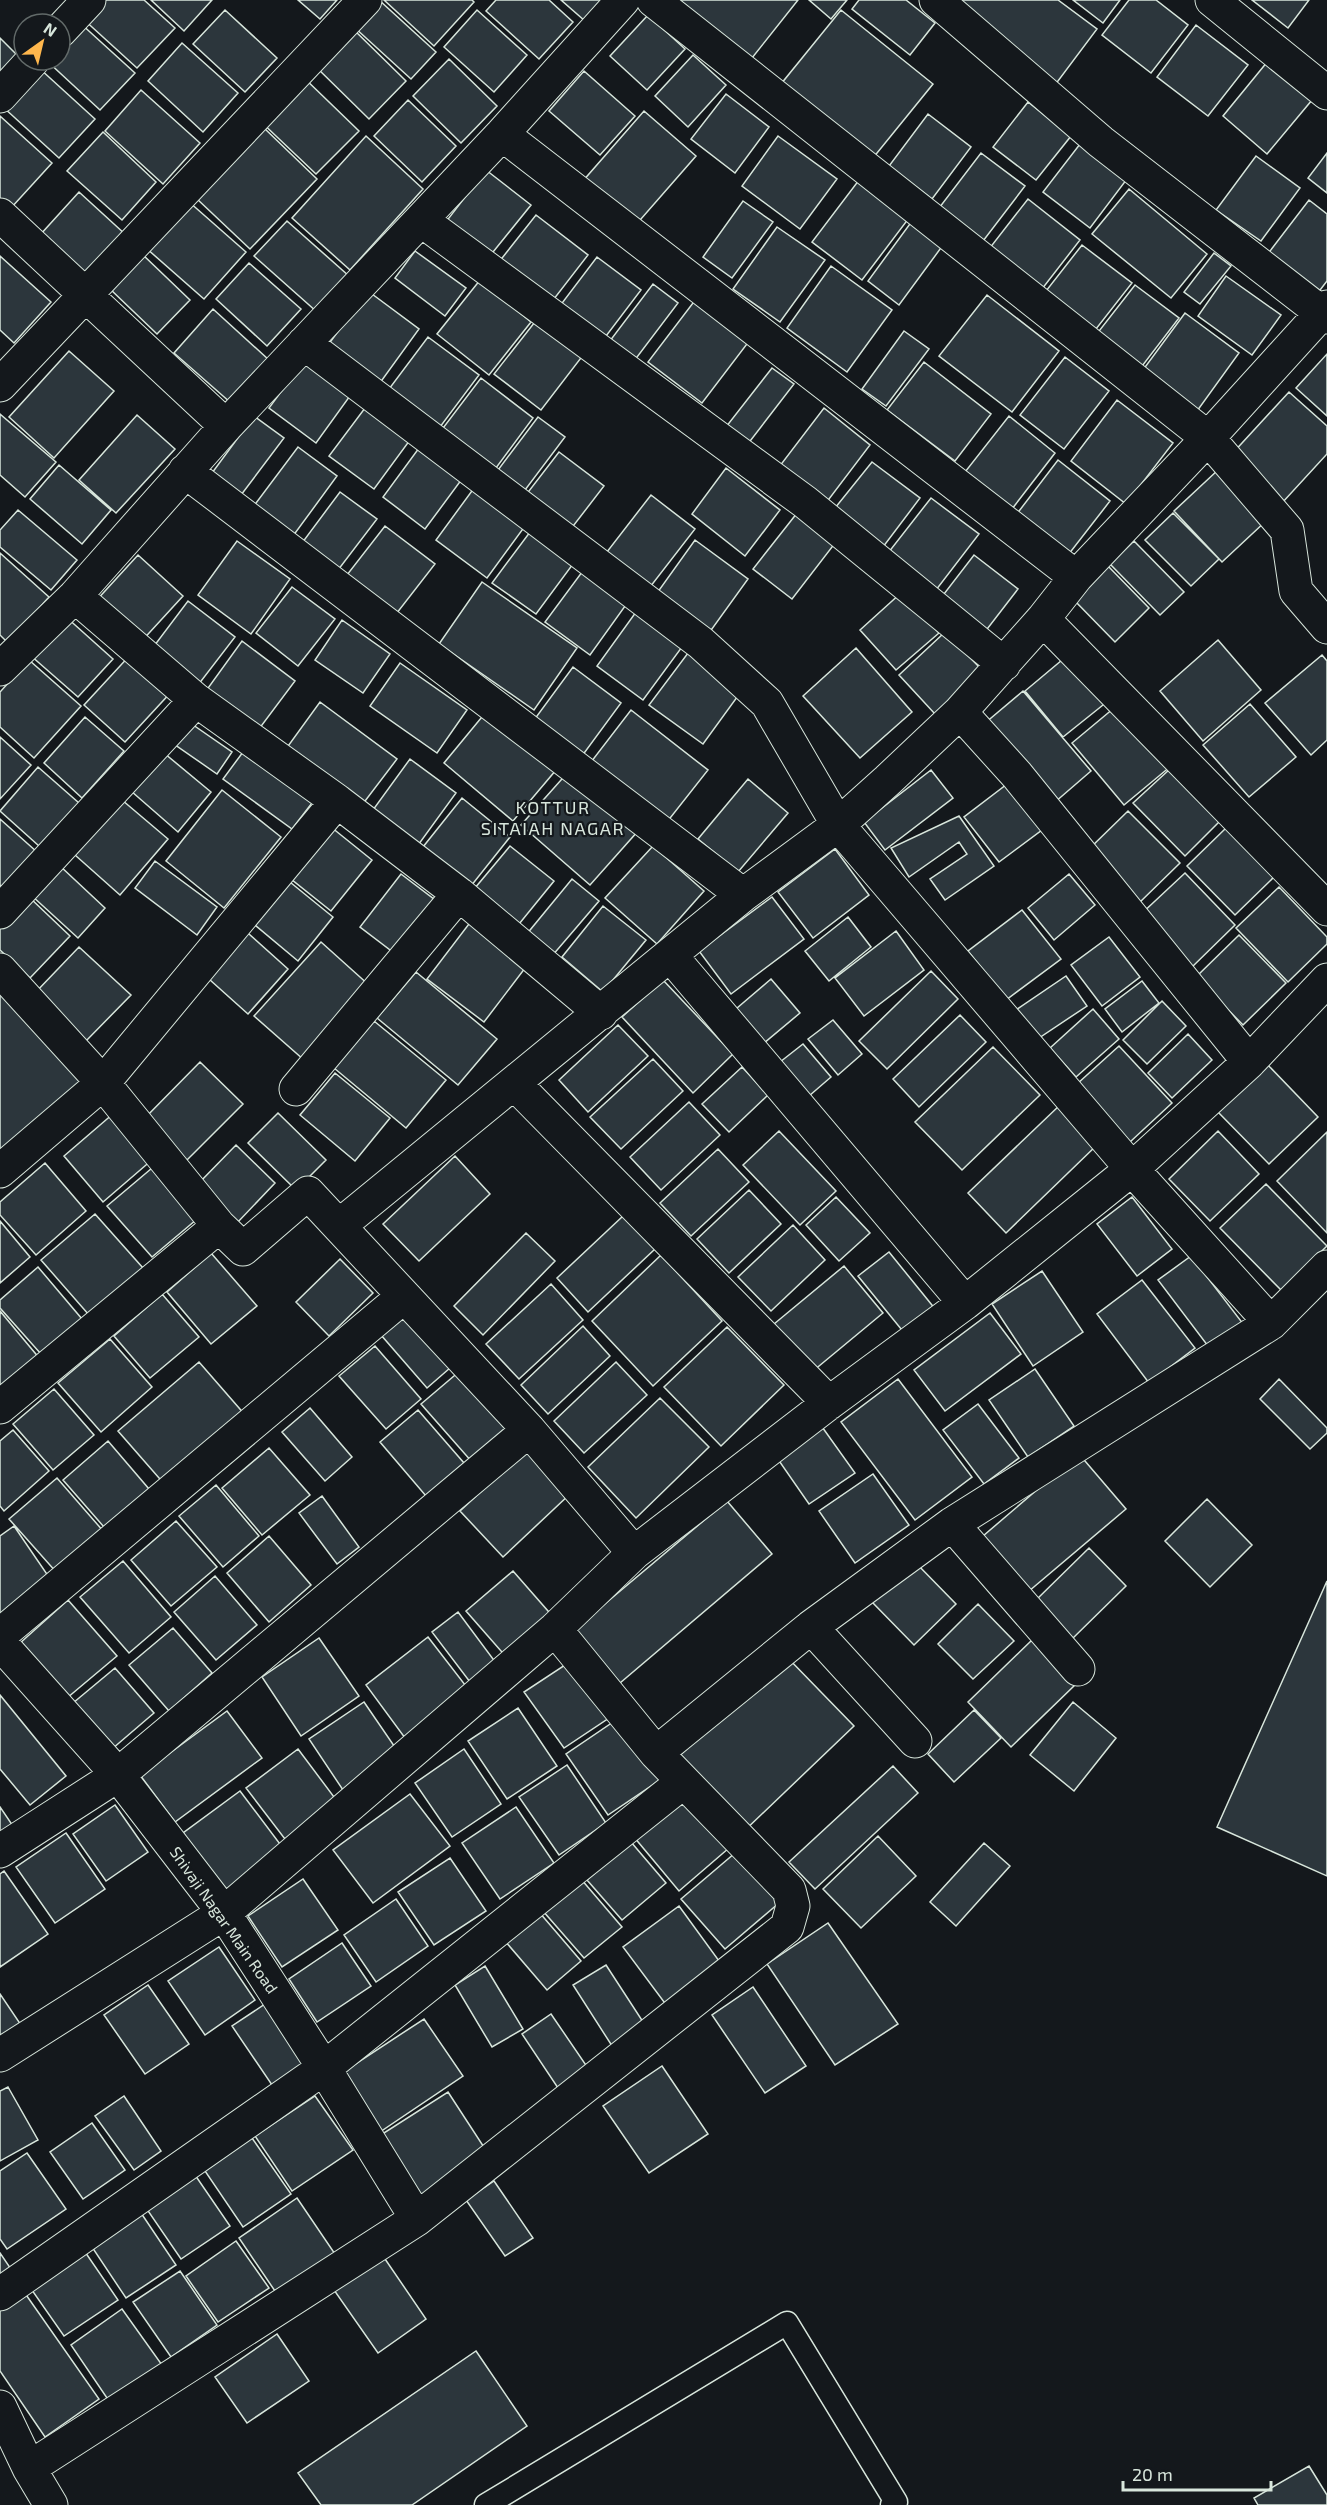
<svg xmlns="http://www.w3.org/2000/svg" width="1327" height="2505" font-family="'Exo 2',sans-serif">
  <rect width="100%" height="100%" fill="#14181c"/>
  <path fill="#2c363c" stroke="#d8e6dc" stroke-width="1.5" d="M97,0h47l31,28 -38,40 -56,-51z
    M151,0h61l-28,31z
    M298,0h39l-17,19z
    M379,0l57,52 -25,27 -57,-52z
    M384,0h88l2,2 -40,44z
    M496,0h53l24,22 -34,37 -53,-48z
    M561,0h44l-20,21z
    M679,0h119l-46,58z
    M809,0h38l-16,19z
    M859,0h47l29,23 -25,32 -58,-46z
    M951,0h107l39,29 -42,56z
    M1073,0h47l-17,23z
    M1129,0h27l32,25 -37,48 -49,-38z
    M1252,0h57l-21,28z
    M225,10l52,48 -32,34 -52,-48z
    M477,10l50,45 -33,37 -50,-45z
    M841,10l92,74 -60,74 -92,-74z
    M648,15l37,34 -38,41 -37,-34z
    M79,22l56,51 -35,37 -54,-50h14v-17z
    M349,25l57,56 -37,38 -57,-56z
    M1196,25l52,40 -40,51 -51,-39z
    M0,38l19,19 -19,19z
    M182,43l56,50 -35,39 -55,-51z
    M693,55l33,30 -38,42 -33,-31z
    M1272,56l45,38 -50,60 -44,-38z
    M449,59l48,47 -36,37 -48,-47z
    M39,68l56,51 -36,39 -56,-51z
    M584,71l51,45 -35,39 -51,-44z
    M299,73l60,58 -43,43 -60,-57z
    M141,90l59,53 -37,41 -58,-53z
    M726,94l43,33 -34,46 -44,-34z
    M408,100l48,46 -34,36 -48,-46z
    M1028,102l43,34 -35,44 -43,-33z
    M644,111l52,45 -62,71 -52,-45z
    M928,114l43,33 -39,52 -43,-33z
    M0,116l52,47 -41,45 -11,-10z
    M263,127l54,52 -67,70 -54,-51z
    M103,132l53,50 -34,38 -55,-49z
    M366,136l57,53 -73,81 -58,-52z
    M778,136l59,43 -37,50 -58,-43z
    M1080,144l47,35 -37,49 -47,-36z
    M981,153l44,33 -45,59 -44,-33z
    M1327,153v40l-19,-15z
    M1256,156l44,32 -39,53 -45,-31z
    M486,170l45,35 -42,52 -44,-34z
    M859,180l50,38 -47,62 -50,-38z
    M1129,189l78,65 -36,44 -79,-64z
    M79,192l47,43 -39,43 -47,-43z
    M1028,199l52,41 -38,49 -53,-40z
    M1309,200l18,14v67l-10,13 -50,-39z
    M188,201l58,51 -42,47 -58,-51z
    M743,201l30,21 -41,56 -29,-21z
    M536,215l52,40 -41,53 -52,-41z
    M915,217l31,24 -47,64 -31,-24z
    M287,221l62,55 -32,36 -63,-56z
    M777,227l48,33 -45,62 -47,-33z
    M1082,245l50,38 -36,46 -50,-38z
    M415,251l51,37 -21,28 -50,-38z
    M1214,253l17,13 -31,38 -16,-12z
    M142,254l48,46 -33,34 -48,-46z
    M0,256l51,46 -37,41 -14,-13z
    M597,257l44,33 -41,54 -44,-33z
    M249,263l52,46 -34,37 -51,-47z
    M831,266l61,44 -45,62 -60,-44z
    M1226,276l55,39 -29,40 -54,-39z
    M480,280l51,42 -42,53 -52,-41z
    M653,284l25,19 -50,66 -25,-19z
    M1135,285l44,33 -43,56 -44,-34z
    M368,291l51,38 -42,58 -52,-38z
    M987,295l72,56 -47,61 -73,-56z
    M696,299l54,41 -48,63 -54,-41z
    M213,309l56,51 -38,43 -57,-50z
    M1185,313l54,40 -47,65 -55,-40z
    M538,318l46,36 -43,56 -47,-36z
    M904,331l25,18 -43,57 -24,-17z
    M428,337l51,38 -39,52 -51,-38z
    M69,351l45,40 -60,67 -45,-41z
    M1327,354v62l-31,-28z
    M308,355l47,34 -39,54 -47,-35z
    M1065,357l44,34 -45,58 -44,-34z
    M924,362l67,52 -36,47 -68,-51z
    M772,368l22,16 -50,65 -22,-17z
    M481,378l52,40 -40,54 -53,-40z
    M1289,392l38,34v28l-45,49 -51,-48z
    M1117,400l56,43 -47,61 -55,-43z
    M365,408l45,32 -36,49 -45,-33z
    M824,408l46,37 -44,58 -47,-36z
    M0,414l56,48 -31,35 -25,-22z
    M137,415l38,34 -59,64 -37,-33z
    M254,416l30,22 -46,61 -29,-22z
    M1009,416l46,37 -43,56 -47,-37z
    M538,417l27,20 -43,57 -27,-20z
    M298,447l39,29 -44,60 -40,-29z
    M419,448l43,31 -37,50 -42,-32z
    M559,452l45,34 -37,48 -45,-34z
    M1058,460l52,41 -45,58 -52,-40z
    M872,462l48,36 -40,53 -49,-38z
    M59,465l52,45 -29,34 -52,-45z
    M726,468l54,42 -35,46 -53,-42z
    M1219,469l48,51 -45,42 -48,-51z
    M477,484l51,38 -41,56 -51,-38z
    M340,492l37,27 -42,55 -36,-27z
    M651,495l44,34 -48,62 -44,-34z
    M931,498l48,36 -43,56 -48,-37z
    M801,508l38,30 -47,61 -39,-30z
    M18,510l59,50 -26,30 -51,-43v-17z
    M1173,513l46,46 -28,27 -46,-46z
    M385,526l50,38 -42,54 -50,-38z
    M530,532l43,32 -37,50 -44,-31z
    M695,540l53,39 -44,61 -52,-40z
    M237,541l53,38 -39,55 -53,-39z
    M1134,541l50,51 -24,23 -50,-51z
    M0,553l49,44 -41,46 -8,-8z
    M138,555l45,41 -44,48 -45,-41z
    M974,555l44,34 -37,48 -44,-34z
    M1108,566l41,42 -34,34 -41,-42z
    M585,568l43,34 -38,53 -45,-33z
    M482,582l95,66 -43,62 -95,-66z
    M292,587l43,32 -37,47 -42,-33z
    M902,592l37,41 -43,37 -36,-40z
    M188,601l47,36 -40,52 -47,-35z
    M636,612l46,35 -39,53 -46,-34z
    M65,616l48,43 -35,38 -48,-42z
    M342,620l48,34 -27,39 -48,-33z
    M945,632l37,38 -47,44 -36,-39z
    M1218,640l43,50 -58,51 -43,-50z
    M242,641l53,40 -39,52 -53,-38z
    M856,648l56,64 -52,46 -57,-62z
    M691,649l52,40 -40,55 -54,-39z
    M132,653l41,37 -48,52 -41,-37z
    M1068,655l40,46 -45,36 -38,-46z
    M1322,655l5,6v79l-16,15 -46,-52z
    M29,660l52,46 -47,52 -34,-31v-35z
    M400,663l67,47 -30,43 -67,-47z
    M573,667l48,36 -39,53 -48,-36z
    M1023,691l68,80 -44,38 -69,-80z
    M320,702l77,57 -38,50 -76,-56z
    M1120,703l51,63 -47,39 -52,-62z
    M1250,704l46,53 -47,40 -46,-52z
    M631,710l77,60 -41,52 -76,-60z
    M486,712l70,58 -43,51 -69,-58z
    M85,717l39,34 -42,47 -38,-35z
    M186,720l46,32 -15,22 -46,-32z
    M0,737l31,28 -31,34z
    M243,752l69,51 -20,26 -69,-50z
    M164,753l47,39 -33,40 -47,-41z
    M410,759l46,34 -40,55 -46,-34z
    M38,767l41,36 -40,43 -39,-35z
    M1171,768l50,52 -36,36 -52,-53z
    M931,770l22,28 -68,52 -21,-28z
    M569,771l69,60 -48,54 -69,-60z
    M1015,778l35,46 -51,38 -35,-45z
    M748,779l40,34 -50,59 -40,-33z
    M222,790l59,47 -57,71 -58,-47z
    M462,798l48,39 -43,54 -48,-39z
    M122,800l46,39 -48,56 -45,-40z
    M1128,811l52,52 -42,41 -52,-52z
    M959,816l35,50 -49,34 -15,-21 37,-25 -8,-12 -50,35 -18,-29z
    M0,819l37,33 -33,37 -4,-4z
    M326,823l46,37 -41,51 -45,-36z
    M1226,828l48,49 -39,38 -48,-49z
    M510,846l44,35 -39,48 -45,-35z
    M653,846l51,45 -47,53 -52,-46z
    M835,849l34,46 -56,43 -35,-46z
    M155,861l62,46 -20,28 -62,-47z
    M59,865l46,43 -27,30 -47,-43z
    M1185,873l50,52 -45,44 -51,-53z
    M401,874l38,29 -41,53 -38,-29z
    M1069,874l26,31 -41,35 -26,-32z
    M285,878l48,39 -35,44 -48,-40z
    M572,879l27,22 -47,55 -26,-21z
    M1279,887l48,50v7l-39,38 -52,-54z
    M28,896l42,40 -40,42 -30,-28v-24z
    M772,897l32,42 -73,55 -32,-43z
    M603,906l43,34 -43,52 -41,-35z
    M1022,910l39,49 -55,41 -38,-49z
    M475,916l57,43 -48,63 -57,-43z
    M848,917l23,30 -42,34 -24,-30z
    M240,926l48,43 -40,45 -48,-43z
    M896,931l28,39 -60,46 -29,-38z
    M1239,935l47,48 -43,42 -47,-48z
    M1109,937l31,40 -38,29 -31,-41z
    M321,942l49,44 -66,74 -50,-44z
    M79,947l52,48 -46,47 -51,-48z
    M931,971l27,28 -71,70 -28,-28z
    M416,972l81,67 -39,46 -81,-67z
    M1066,976l21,30 -51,34 -20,-30z
    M771,979l29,34 -42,35 -28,-34z
    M663,980l70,74 -40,39 -71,-76z
    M1142,981l17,22 -37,29 -17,-23z
    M0,993l84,92 -84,71z
    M1162,1001l24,25 -39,38 -24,-24z
    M1093,1009l26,30 -43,38 -26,-29z
    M960,1015l26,27 -67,65 -26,-28z
    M833,1020l29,34 -24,21 -30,-36z
    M374,1021l72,59 -40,48 -72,-60z
    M618,1025l30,31 -60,56 -29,-32z
    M1188,1034l24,26 -40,38 -24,-25z
    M803,1044l28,33 -22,19 -29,-34z
    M1119,1046l53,57 -42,39 -53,-58z
    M993,1047l47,48 -78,75 -47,-48z
    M653,1059l30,32 -62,58 -31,-32z
    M200,1062l43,42 -60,60 -42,-42z
    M1266,1063l52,54 -49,47 -52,-53z
    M742,1067l26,28 -39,37 -27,-28z
    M335,1073l55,45 -35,43 -55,-46z
    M689,1102l31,33 -59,55 -31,-33z
    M1061,1104l38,39 -93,90 -38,-40z
    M114,1113l39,46 -50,43 -39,-46z
    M278,1113l48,47 -30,30 -48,-47z
    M779,1131l57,60 -36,34 -57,-60z
    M1218,1131l41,43 -49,47 -41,-42z
    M1327,1132v101l-50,-52z
    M236,1145l39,38 -38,40 -39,-39z
    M718,1149l31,33 -58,54 -31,-33z
    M455,1156l35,38 -71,67 -36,-37z
    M45,1163l41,48 -50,44 -36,-40v-13z
    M158,1163l45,51 -51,43 -45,-51z
    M1266,1184l61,62 -46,44 -61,-62z
    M749,1190l32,34 -52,49 -32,-34z
    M836,1197l34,36 -31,28 -33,-36z
    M1132,1197l40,52 -35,27 -40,-52z
    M95,1214l48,54 -54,47 -48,-55z
    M623,1216l32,33 -67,63 -31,-34z
    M0,1221l30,36 -30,26z
    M793,1225l32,35 -54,51 -33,-34z
    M526,1233l29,28 -72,74 -29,-29z
    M889,1252l51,63 -30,25 -52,-64z
    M211,1253l46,53 -46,38 -44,-52z
    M661,1255l61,66 -69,65 -61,-65z
    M1191,1256l53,69 -33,25 -53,-70z
    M340,1259l33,34 -44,43 -33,-34z
    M844,1266l39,47 -70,58 -39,-47z
    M38,1267l44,52 -41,35 -41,-46v-8z
    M1042,1271l41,61 -50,34 -41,-62z
    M1142,1280l53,68 -46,35 -52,-69z
    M551,1284l32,36 -64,59 -33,-35z
    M162,1294l37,43 -49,41 -36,-42z
    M412,1308l46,53 -31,27 -46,-53z
    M0,1311l40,48 -40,34z
    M990,1313l31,41 -76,57 -31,-41z
    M583,1326l27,30 -62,58 -27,-29z
    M727,1327l57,58 -63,61 -57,-59z
    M110,1339l42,48 -51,45 -43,-49z
    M375,1346l46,53 -35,30 -47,-53z
    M199,1362l47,54 -80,70 -48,-55z
    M616,1362l31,33 -63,58 -30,-32z
    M1035,1369l39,57 -46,31 -39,-57z
    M461,1370l49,58 -38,34 -51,-58z
    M898,1379l74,98 -57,43 -74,-98z
    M1279,1379l48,49v5l-17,16 -50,-50z
    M54,1389l40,46 -41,35 -40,-46z
    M660,1398l49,49 -73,71 -48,-51z
    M978,1404l41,54 -35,26 -41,-54z
    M310,1408l42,49 -27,24 -43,-49z
    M418,1410l46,53 -38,33 -46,-54z
    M820,1424l35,49 -46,31 -34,-49z
    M13,1430l36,41 -45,40 -4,-5v-65z
    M108,1441l41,48 -45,38 -41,-47z
    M529,1447l42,46 -68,64 -43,-46z
    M269,1448l41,47 -48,40 -40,-47z
    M1079,1454l47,55 -104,88 -46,-55z
    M873,1474l36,51 -54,38 -36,-52z
    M57,1478l47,54 -47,41 -48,-54z
    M216,1485l43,51 -36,31 -44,-51z
    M322,1496l37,51 -22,17 -38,-51z
    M1207,1499l45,46 -42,42 -45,-46z
    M727,1501l45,53 -152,129 -45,-54z
    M176,1521l41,46 -46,39 -40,-46z
    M14,1526l39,57 -53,36v-83z
    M269,1536l42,49 -42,37 -42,-49z
    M1089,1548l37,38 -56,55 -37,-38z
    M123,1561l48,56 -42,36 -49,-56z
    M914,1561l42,43 -42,41 -42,-43z
    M513,1571l42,48 -47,40 -42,-48z
    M215,1576l42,49 -41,35 -42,-48z
    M1327,1581v295l-110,-49z
    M68,1600l49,56 -50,42 -48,-54z
    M978,1604l36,37 -41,38 -35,-35z
    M458,1612l38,51 -26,19 -38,-50z
    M173,1628l39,45 -43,38 -40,-46z
    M428,1637l41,53 -64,48 -39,-53z
    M319,1638l40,58 -58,40 -39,-59z
    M1032,1640l44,44 -65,63 -43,-45z
    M785,1655l69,71 -114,109 -68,-72z
    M571,1661l38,57 -45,30 -40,-56z
    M115,1668l39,45 -42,36 -39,-46z
    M0,1695l66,81 -36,29 -30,-36z
    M364,1702l37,54 -56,37 -36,-54z
    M1073,1702l43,36 -42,53 -44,-36z
    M518,1708l39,58 -50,33 -39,-58z
    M974,1710l27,28 -47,44 -26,-28z
    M227,1711l35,47 -87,64 -35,-47z
    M622,1716l41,62 -55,37 -42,-61z
    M298,1749l42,56 -52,38 -42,-55z
    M464,1749l37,55 -49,33 -37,-54z
    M567,1765l39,58 -47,32 -40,-58z
    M893,1766l25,27 -103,96 -26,-27z
    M240,1791l43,57 -57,42 -43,-57z
    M410,1794l40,52 -77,57 -40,-53z
    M684,1794l45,54 -50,43 -45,-54z
    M115,1805l33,47 -42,29 -33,-47z
    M0,1807l15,22 -15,10z
    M516,1807l38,56 -54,36 -38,-56z
    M66,1833l39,56 -50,34 -39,-56z
    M878,1836l38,40 -55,52 -38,-39z
    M631,1842l35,41 -44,37 -35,-40z
    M984,1843l26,23 -54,60 -26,-24z
    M735,1853l44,50 -54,46 -44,-50z
    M450,1858l36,53 -52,34 -36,-53z
    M4,1871l44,63 -48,33v-93z
    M303,1879l35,51 -56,37 -34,-51z
    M581,1879l41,48 -38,31 -41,-47z
    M396,1899l32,47 -52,36 -32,-47z
    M679,1906l43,59 -55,41 -44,-59z
    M539,1912l42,49 -34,29 -42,-49z
    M828,1923l70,101 -63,41 -68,-101z
    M342,1943l29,43 -54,36 -28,-43z
    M219,1947l36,53 -50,35 -37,-54z
    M606,1965l41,63 -33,21 -41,-64z
    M485,1966l38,63 -31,18 -37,-62z
    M148,1985l41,59 -44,30 -41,-59z
    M753,1987l53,79 -41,27 -53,-78z
    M0,1994l21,31 -21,14z
    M268,2002l40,58 -36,25 -40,-59z
    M551,2014l41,60 -30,20 -40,-60z
    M424,2019l39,57 -89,60 -40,-58z
    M662,2066l46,68 -59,39 -46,-67z
    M8,2087l30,53 -38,21v-70z
    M448,2092l43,66 -71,48 -44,-68z
    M124,2096l37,55 -27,19 -39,-54z
    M315,2096l38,54 -61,41 -37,-55z
    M92,2123l33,47 -42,29 -33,-47z
    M252,2138l39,56 -48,33 -38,-56z
    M27,2153l39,56 -59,40 -7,-10v-68z
    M193,2172l37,54 -49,33 -37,-54z
    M494,2181l39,57 -28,18 -39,-56z
    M297,2198l38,56 -58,40 -38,-56z
    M137,2207l39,58 -50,33 -38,-57z
    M236,2241l33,47 -51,34 -32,-46z
    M81,2246l37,54 -54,36 -37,-53z
    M0,2253l15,22 -15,11z
    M383,2256l43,63 -48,34 -44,-63z
    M180,2271l37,54 -46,32 -38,-55z
    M22,2289l77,110 -54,38 -45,-66v-67z
    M122,2309l40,56 -53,36 -38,-56z
    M277,2334l32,47 -62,42 -32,-46z
    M476,2351l51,75 -115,79h-91l-23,-32z
    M1309,2466l18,29v10h-69l-4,-7z"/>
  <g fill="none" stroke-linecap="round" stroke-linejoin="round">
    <g stroke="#d8e6dc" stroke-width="25">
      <path id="service" d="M486,2505l301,-182 109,179 -4,3"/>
    </g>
    <g stroke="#d8e6dc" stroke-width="35">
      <path id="minor" d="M653,0l555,438 79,92 9,61 31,36
        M936,0l165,142 226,175
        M1212,0l115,93
        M60,31l29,-31
        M0,96l33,-36
        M502,134l574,443
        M0,215l226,211
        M421,220l384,282 199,162
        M304,343l397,300 66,60 71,122 294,344 139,154
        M0,385l365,-385
        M185,471l558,424
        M75,596l121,104 141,101 122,93 142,119
        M1043,619l284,290
        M0,669l75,-73 151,-170 276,-292 121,-134
        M960,712l57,63 232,287
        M0,912l196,-212
        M670,955l295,348
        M0,970l103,113 116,143 24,23 65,-56 221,237 105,123
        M514,1083l315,320
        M296,1089l163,-195
        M0,1171l103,-88 234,-282
        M339,1226l404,-331 95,-70 50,-45 72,-68 83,-93 33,-42 132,-139 119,-131
        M0,1407l219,-181
        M952,1524l126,145
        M811,1627l104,114
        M0,1635l403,-338
        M0,1643l118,132 106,138 100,155 93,151
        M656,1753l155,-126 141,-103 319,-201 56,-56
        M0,1851l118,-76 411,-345
        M0,2055l224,-142 331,-284 79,-76 195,-150 136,-100 167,-134 117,-107 78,-82
        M0,2294l324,-226 359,-286
        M0,2407l29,61 22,37
        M29,2468l388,-249 370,-292 6,-21 -4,-16 -133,-137 -101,-124"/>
    </g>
    <use href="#service" stroke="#14181c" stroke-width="22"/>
    <use href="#minor" stroke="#14181c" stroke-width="33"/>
  </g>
  <g text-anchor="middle" stroke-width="4.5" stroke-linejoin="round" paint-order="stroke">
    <g font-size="16" fill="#d8e6dc" stroke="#14181c">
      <text transform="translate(224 1920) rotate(55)" y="6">Shivaji Nagar Main Road</text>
    </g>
    <g font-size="18" letter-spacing="1.5" fill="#d8e6dc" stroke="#14181c">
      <text x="553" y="814">KOTTUR<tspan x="553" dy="21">SITAIAH NAGAR</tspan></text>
    </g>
  </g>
  <g transform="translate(42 42) rotate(34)"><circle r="28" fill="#14181c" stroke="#626a69" stroke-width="1.5"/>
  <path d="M0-4.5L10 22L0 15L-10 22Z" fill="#ffb74d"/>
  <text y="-9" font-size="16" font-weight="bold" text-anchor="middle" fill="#d8e6dc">N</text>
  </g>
  <path d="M1123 2481v9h148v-9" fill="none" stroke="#d8e6dc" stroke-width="3"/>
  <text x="1132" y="2481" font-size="18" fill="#d8e6dc" stroke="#14181c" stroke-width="4.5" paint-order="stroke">20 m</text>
</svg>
